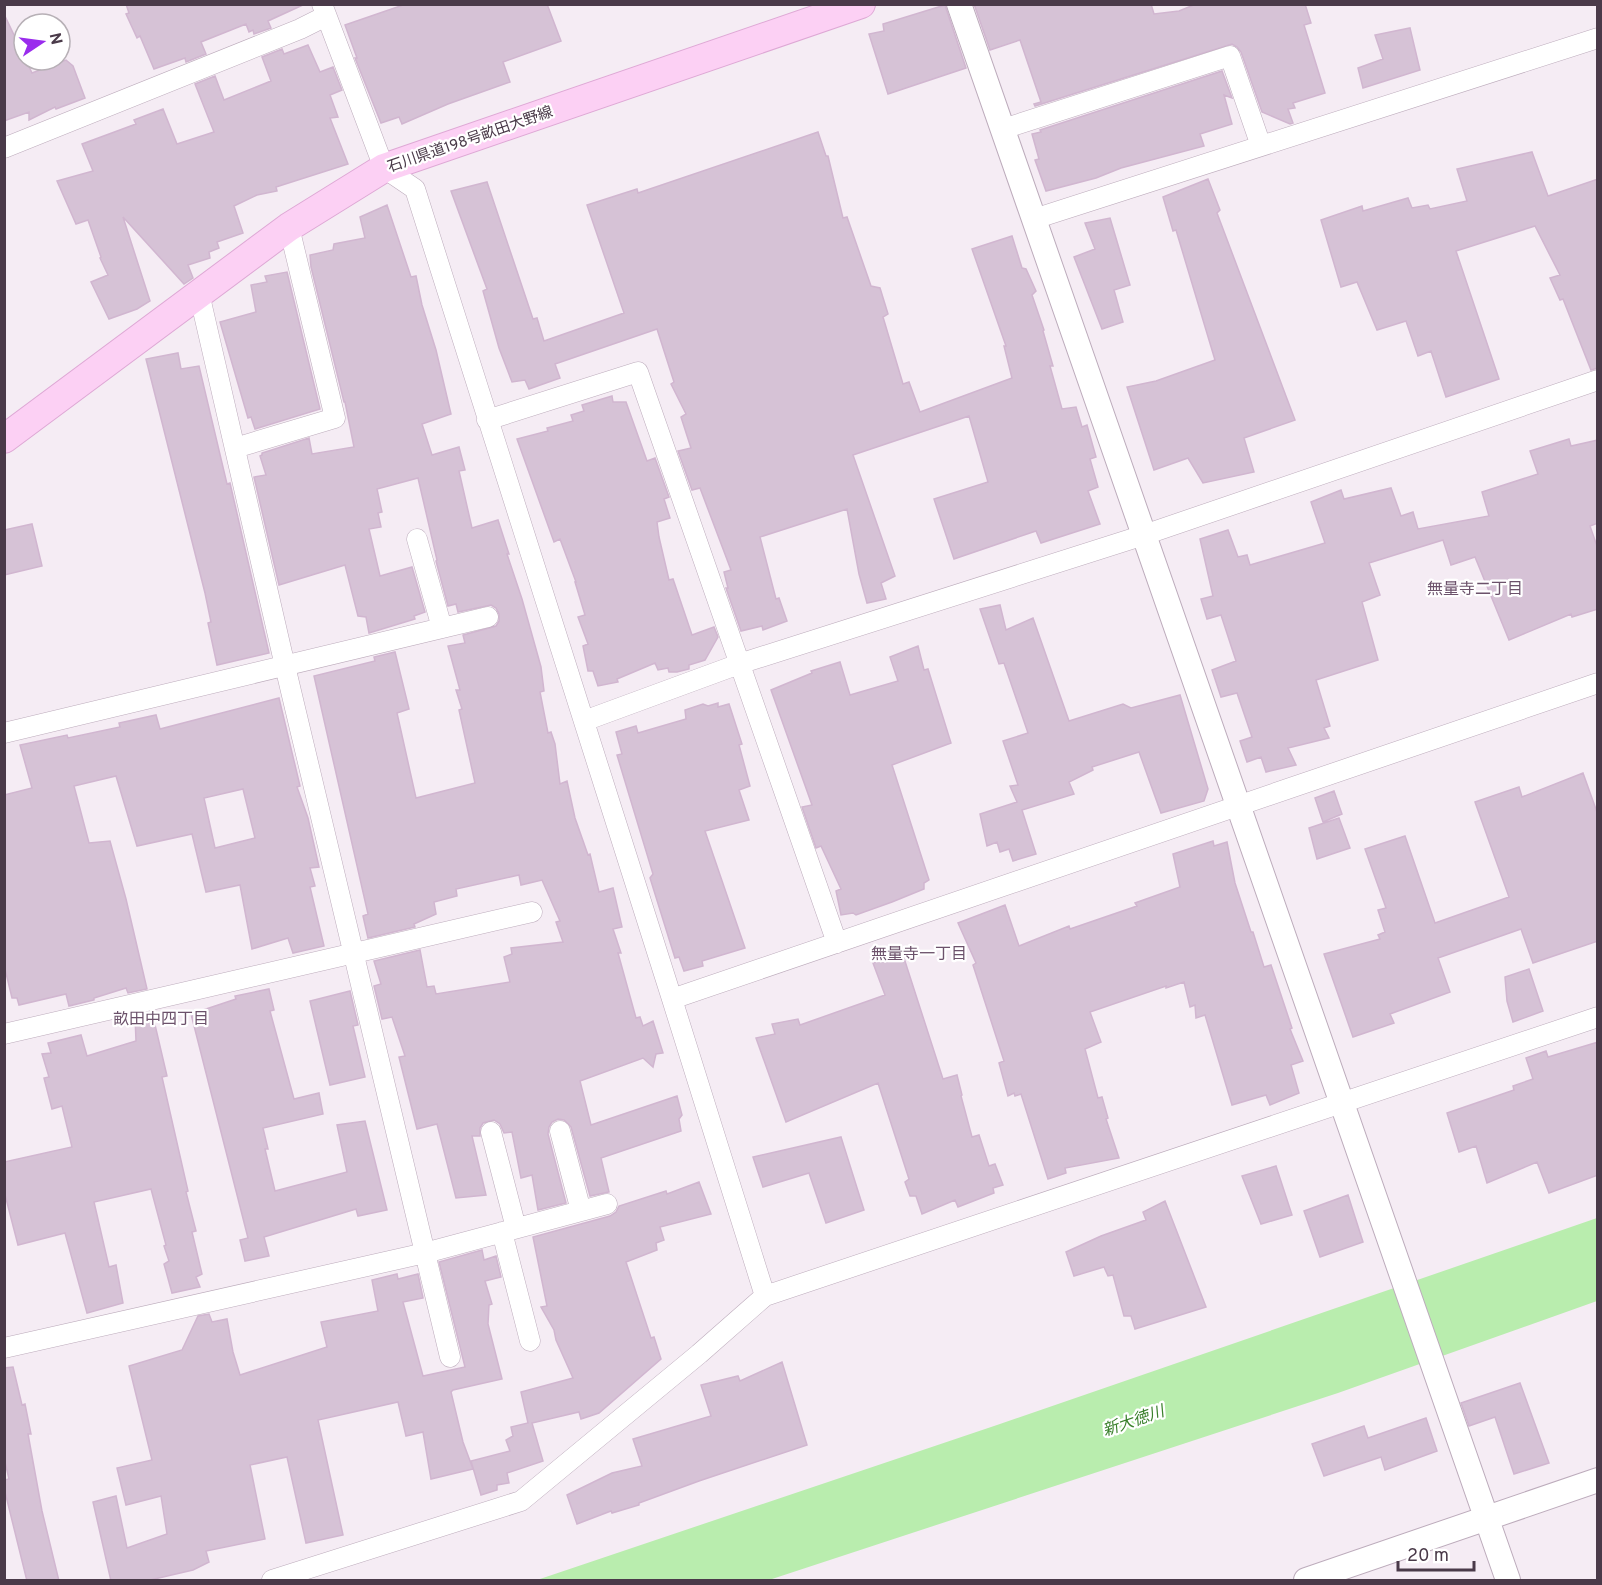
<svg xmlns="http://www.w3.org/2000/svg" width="1602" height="1585" font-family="Overpass,'Noto Sans JP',sans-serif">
  <rect width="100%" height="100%" fill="#f5ecf4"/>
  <path fill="#b9edae" d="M1597,1218v83l-259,92 -569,187h-232l460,-155z"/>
  <path fill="#d6c2d6" stroke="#d1b6d0" stroke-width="1.5" fill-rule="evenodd" d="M126,4h179l-37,17 3,7 -17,6 -1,-4 -4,2 -3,-8 -45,18 5,12 -20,8 -1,-4 -31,11 -14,-33 -3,2 -11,-24 3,-1z
    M406,4h141l14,37 -58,21 7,20 -62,22 -46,20 -3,-7 -18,6 -26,-65h2l-12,-33z
    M974,4h177l3,10 25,-3 17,-7h109l6,19 -7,2 21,68 -32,10 2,5 -7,1 5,14 -3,1 -28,-12 -21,-60 -4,-5 -5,-3 -197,62 -1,-2 7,-2 -21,-62 -30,10z
    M945,5l21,63 -78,26 -19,-60 15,-3 -1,-7z
    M4,14l20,42v4h2l6,13 34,-13 7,6 12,32 -29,11 -1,-2 -26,13v-8l-25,9z
    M1410,28l10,42 -57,18 -5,-20 25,-9 -8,-24z
    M308,45l12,27 13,-5 9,23 -12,5 8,22 -8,1 18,46 -72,23 1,4 -20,4 -23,11 9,27 -26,9 2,6 -10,4 1,6 -22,7 5,13 -9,6 -61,-67 27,84 -13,8 -28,10 -18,-37 17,-7 -8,-17 1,-1 -13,-37 -12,4 -19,-43 36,-10 -11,-27 54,-20 -2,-4 29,-11 14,35 37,-12 -19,-48 20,-8 9,24 47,-19 -9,-24 20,-8 2,5z
    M1222,71l10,27 -8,-3 8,29 -32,10 4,12 -83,22 -25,10 -50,13 -11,-31 4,-1 -7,-25 9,-2 -1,-2z
    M818,132l8,24h2l15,62 4,-1 24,69 9,2 8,26 -5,3 20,67 6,-2 11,30 92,-34 -8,-32h2l-34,-97 40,-13 10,32 4,1 10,22 -4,4 12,35 -1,1 10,35h-3l12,43 14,-2 6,20 5,-2 9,32 -6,2 8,28 -10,4 12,33 -59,19 -5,-12 -82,28 -20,-60 54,-17 -19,-66 -116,39 42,121 -14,7 5,16 -19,4 -8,-29 -12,-65 -87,28 16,62 3,-1 8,23 -24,9 -1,-4 -21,5 -15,-43h2l-4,-16 7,-2 -31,-82 -8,2 -14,-39 13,-3 -10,-31 5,-3 -15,-30 3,-2 -17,-53 -102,35 5,14 -31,11 -4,-9 -13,2 -13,-34 -16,-57 4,-2 -36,-98 36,-9 46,137 4,-1 7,23 80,-28 -37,-108 50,-16 1,4z
    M1532,152l16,44 50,-17v189l-7,2 -28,-71 -3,1 -10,-22 10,-3 -25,-49 -79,25 43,128 -53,18 -15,-46 -13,5 -12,-35 -29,9 -20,-48 -16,5 -20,-67 41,-14 1,5 45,-13 4,10 16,-3 2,4 37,-8 -10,-32z
    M1208,179l12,31 -3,3 78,207 -51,18 10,34 -51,11 -15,-25 -34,12 -27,-83 29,-6 59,-21 -39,-130 -3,1 -10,-34z
    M387,205l24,72 5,-1 6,29 14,45 15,64 -29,10 10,31 27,-8 6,23 -6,1 13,57 26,-8 11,34h-2l15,45 19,68 3,24 -4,1 8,41 3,-1 4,12 5,40 7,-3 8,37 13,37 2,-1 9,38 14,-4 9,39 -9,2 8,24h-3l18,65 4,-1 3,9 10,-5 10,32 -7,1 -3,13 -10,-9 -63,23 11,44 86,-29 5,19 -3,4 2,12 -80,27 8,34 -19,4 -19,-69 -7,-7 -6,-1 -6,3 -3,5 -1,7 18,69 -28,7 -6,-35 -11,3 -9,-46 -8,1 -4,-9 -6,-4 -11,3 -3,5v8h-8l14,59 -30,3 -19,-74 -20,5 -18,-72 6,-1 -13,-39 -10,2 -8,-33 7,-2 -7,-23 46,-11 7,37 7,-1 2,8 74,-12 -6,-25 8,-3 -1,-6 52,-6 -7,-20 4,-1 -18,-41 -21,5 -2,-10 -63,14 1,7 -23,6 2,12 -22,10 1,3 -47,11 -5,-22 5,-2 -54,-238 61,-15 -1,-4 21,-5 14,57 -12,4 19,85 59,-15 -16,-73 3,-1 -6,-19h4l-12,-44 17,-3 -2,-8 33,-9 3,-5v-7l-3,-6 -5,-3 -33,7 -2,-8 -8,2 -12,-45 1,-1 -19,-82 -41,11 5,23 -4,1 3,14 -12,2 11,47 32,-9 13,45 -11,4 1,3 -46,14 -3,-16 -8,-1 -13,-51 -66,20 -25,-108 12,-2 -6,-19 2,-1v-2l47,-15 3,16 42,-7 -9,-45h-1l-33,-135 -1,-12 23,-5 1,-6 31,-6 -5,-21z
    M1110,218l20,67 -16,5 9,32 -21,7 -28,-72 21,-8 -10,-26z
    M287,272l33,137 -65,20 -4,-12 -3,1 -28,-96 36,-10 -5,-27 16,-3 -2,-6z
    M178,353l3,16 18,-3 28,118 3,-1 39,170 -52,12 -9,-42 3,-1 -6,-29 -59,-234z
    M612,396l1,6h13l21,59 8,-3 14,39 -5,2 6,19 -13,4 2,15 10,43 4,-1 19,56 22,-8 4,10 -13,23 -16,5v4l-12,3h-8l-1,-4 -10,2 -3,-7 -38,16 1,3 -20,4 -5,-15h-5l-5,-25 5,-2 -10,-27 7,-2 -10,-33h1l-16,-43 -6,3 -37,-103 31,-8 -1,-3 26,-7 -2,-6 13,-4 -2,-6z
    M1569,439l2,7 27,-6v83l-8,3 8,23v60l-26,8 -1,-3 -62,26 -34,-83 -24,8 -8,-25 -74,23 11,32 -18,7 16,58 -62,20 14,46 -6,2 5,10 -41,10 8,17 -30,7 -5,-15 -14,5 -7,-21 12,-4 -15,-44 -16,4 -9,-27 24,-9 -15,-46 -14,4 -6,-20 12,-3 -13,-57 28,-9 10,27 9,-2 3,10 75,-22 -14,-41 30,-12 3,9 47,-11 10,28 12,-4 5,17 71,-13 -7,-24 56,-18 -8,-23z
    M32,524l10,42 -38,9v-45z
    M1000,605l6,25 27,-12 36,103 54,-17 8,4 49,-13 28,94 -4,12 -43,12 -22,-61 -47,15 1,3 -24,12 5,12 -52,16 14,44 -23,7 -4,-12 -9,3 -3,-10 -10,4 -7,-32 37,-12 -7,-16 8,-1 -15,-44 25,-8 -24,-70 -5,1 -19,-55z
    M918,646l6,24 4,-1 23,74 -59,22 37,115 -5,3v6l-32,13 -36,13 -3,-2 -12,2 -5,-24 5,-2 -20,-43 -5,2 -14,-41 10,-2 -41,-115 41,-17 -1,-2 29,-9 10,33 48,-14 -8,-24z
    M279,698l21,88 -3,1 11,31 11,49 -9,1 5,18 -5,1 14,59 -31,7 -5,-15 -36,11 -12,-64 -34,7 -14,-58 -55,12 -21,-70 -42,10 15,57 21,-2 16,58 21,90 -19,4 -2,-5 -32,10v2l-25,6 -3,-12 -47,11 -2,-7h-5l-8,-33v-170l28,-7 -12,-43 47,-10 1,3 52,-11 -1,-4 37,-8 4,14zM243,789l12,49 -40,10 -11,-50z
    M718,703v4l11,-3 13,40 -3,1 11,41 -11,4 10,30 -44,11 40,117 -43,13 1,5 -19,5 -5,-14 -4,1 -25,-80 3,-4 -36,-119 5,-1 -6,-22 20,-6 2,7 48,-14 -1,-9 18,-6 5,2z
    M1583,773l15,42v126l-65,22 -12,-34 -83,29 12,34 -60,22 4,9 -41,14 -29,-83 56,-15 -2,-4 7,-3 -7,-22 8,-2 -21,-59 40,-13 30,87 74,-26 -34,-95 44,-15 3,10z
    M1334,791l8,23 -19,8 -8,-24z
    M1339,818l11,30 -33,11 -8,-31z
    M1213,841l1,5 13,-4 8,41 16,49h2l11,35 7,-2 21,63 -2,1 13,32 -12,4 8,28 -29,12 -4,-10 -34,10 -27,-90 -9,3 -1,-13 -5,2 -6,-25 -18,6v-2l-76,26 11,30 -16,7 13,49 4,-1 6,21 -2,1 13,39 -54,10 1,5 -18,6 -27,-85 -6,2 -1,-3 -6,3 -9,-33 5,-2 -31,-96 3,-2 -18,-40 47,-18 14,41 50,-20 1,3 67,-23 -2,-3 45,-16 -7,-33z
    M903,955l40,124 14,-4 5,20 -1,1 11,41 7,-2 10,31 6,-2 8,21 -10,3 1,5 -36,14 -3,-7 -33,14 -6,-18h-6l-5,-14 4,-3 -31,-96 -92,39 -30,-84 19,-4 -3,-10 26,-5 2,6 85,-30 -12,-32z
    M1529,969l14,42 -30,11 -6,-21 -2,-24z
    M269,989l5,21 -4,1 24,88 25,-6 4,21 -60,14 5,21h-3l10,42 72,-19 -10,-47 28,-4 22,89 -29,6 -2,-7 -92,28 5,19 -24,5 -5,-21 8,-2 -57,-224 45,-15 -1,-3z
    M350,991l8,34 -5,1 12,51 -35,8 -20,-84z
    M152,1012l15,64 -5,1 26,114 -2,1 10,39 -4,1 10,42 -6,3 4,10 -28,6 -8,-29 5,-3 -5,-15 2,-1 -15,-56 -57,13 15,65 7,-2 7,38 -36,10 -22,-80 -47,12 -14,-54v-29l68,-15 -10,-41 -10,3 -8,-31 5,-1 -7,-23 9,-1 -3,-10 33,-8 6,21 49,-15 -1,-25z
    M1598,1042v133l-49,18 -12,-31 -50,21 -11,-37 -17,6 -12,-39 67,-23 -1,-4 20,-7 -7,-21 20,-7 2,6z
    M841,1137l23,73 -38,13 -17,-50 -46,14 -10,-30z
    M1276,1166l16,49 -31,9 -19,-48z
    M699,1182l12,32 -51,13 4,13 -8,3 1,7 -31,12 25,76 3,-1 7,22 -62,54 -18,6 -2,-7 -47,11 11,38 -36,12 2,10 -12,2v5l-16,5 -10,-34 39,-10 -4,-11 7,-4 -2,-9 17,-4 -7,-31 52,-14 -17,-38 -2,-10 -13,-23 6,-1 -14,-69 77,-21 6,-4 3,-6 47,-15 1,3z
    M1348,1195l15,47 -43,15 -16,-46z
    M1165,1201l41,106 -71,22 -4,-13h-7l-11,-41 -5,1 -4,-9 -30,9 -8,-24 35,-16 45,-16 -3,-8z
    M482,1250l2,10 12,-4 5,21 -16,4 7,23 -3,1 -1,19 14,55 -49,11 -2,2 12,50 10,27 -42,10 -8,-47 -17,4 -8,-34 -80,18 25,115 -37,8 -19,-86 -37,8 15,74 -59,12 3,11 -16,8 -47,11h-35l-18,-79 23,-6 11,52 40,-14 -6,-38 -35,9 -9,-37 35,-8 -23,-94 53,-16 16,-34 11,-2 3,8 15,-3 6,33 7,23 87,-28 -6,-25 57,-11 -6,-31 25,-6 1,5 20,-5 5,24 -20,4 20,74 42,-9 -26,-105z
    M782,1362l25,83 -108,36 -60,22v2l-27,8 -1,-2 -34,13 -10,-29 45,-22 30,-7 -9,-27 78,-23 -10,-31 37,-9 2,5z
    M13,1367l9,38 3,-1 6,30h-3l14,77 17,70h-32l-23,-93v-8l5,-1 -5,-21v-90z
    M1520,1383l29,80 -35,11 -19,-57 -26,9 -8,-23z
    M1426,1418l11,33 -52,19 -4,-13 -57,19 -12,-32 52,-18 4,12z"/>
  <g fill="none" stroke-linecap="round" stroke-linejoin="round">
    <g stroke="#bdacbc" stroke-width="21">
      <path id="minor" d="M322,4l62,164 31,21 257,810 926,-316
        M1003,129l227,-73 31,90
        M4,148l296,-119 26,-13
        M1034,219l564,-181
        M487,420l151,-48 199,571
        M235,448l100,-30 -46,-191
        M417,539l25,89
        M584,721l155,-57 405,-129 454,-155
        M4,733l484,-116
        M672,999l93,297
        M4,1034l528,-122
        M560,1131l21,80
        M491,1132l25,96
        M502,1232l28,109
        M4,1348l421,-95 -140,-587 -86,-373
        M450,1357l-25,-104 182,-49
        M272,1580l249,-79 178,-147 66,-58 833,-279"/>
    </g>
    <g stroke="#bdacbc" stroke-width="26">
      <path id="tertiary" d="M959,4l549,1576
        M1306,1580l292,-100"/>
    </g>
    <g stroke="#dea8d5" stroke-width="30">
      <path id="secondary" d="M4,439l285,-212 95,-59 477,-164"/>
    </g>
    <use href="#minor" stroke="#fff" stroke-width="20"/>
    <use href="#tertiary" stroke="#fff" stroke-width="24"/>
    <use href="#secondary" stroke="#fcd0f4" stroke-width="28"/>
  </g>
  <g text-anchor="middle" stroke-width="4.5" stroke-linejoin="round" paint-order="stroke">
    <g font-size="15" fill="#4a3a49" stroke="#fff">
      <text transform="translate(470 139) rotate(-19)" y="5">石川県道198号畝田大野線</text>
    </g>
    <g font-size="16" fill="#6c526b" stroke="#fff">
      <text x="1475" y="594">無量寺二丁目</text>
      <text x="919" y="959">無量寺一丁目</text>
      <text x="161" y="1024">畝田中四丁目</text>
    </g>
    <g font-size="16" font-style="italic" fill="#3a802c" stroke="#fff">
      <text transform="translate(1133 1420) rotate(-19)" y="6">新大徳川</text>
    </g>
  </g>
  <rect width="1602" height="1585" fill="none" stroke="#4a3a49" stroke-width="12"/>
  <g transform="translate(42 42) rotate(77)"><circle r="28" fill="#ffffff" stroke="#b7b0b6" stroke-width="1.5"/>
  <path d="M0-4.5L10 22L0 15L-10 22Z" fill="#9a2ced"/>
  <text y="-9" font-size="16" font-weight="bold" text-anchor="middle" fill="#4a3a49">N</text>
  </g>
  <path d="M1398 1561v9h76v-9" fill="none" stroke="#4a3a49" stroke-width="3"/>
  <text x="1407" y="1561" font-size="18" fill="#4a3a49" stroke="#ffffff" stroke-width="4.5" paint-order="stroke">20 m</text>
</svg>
